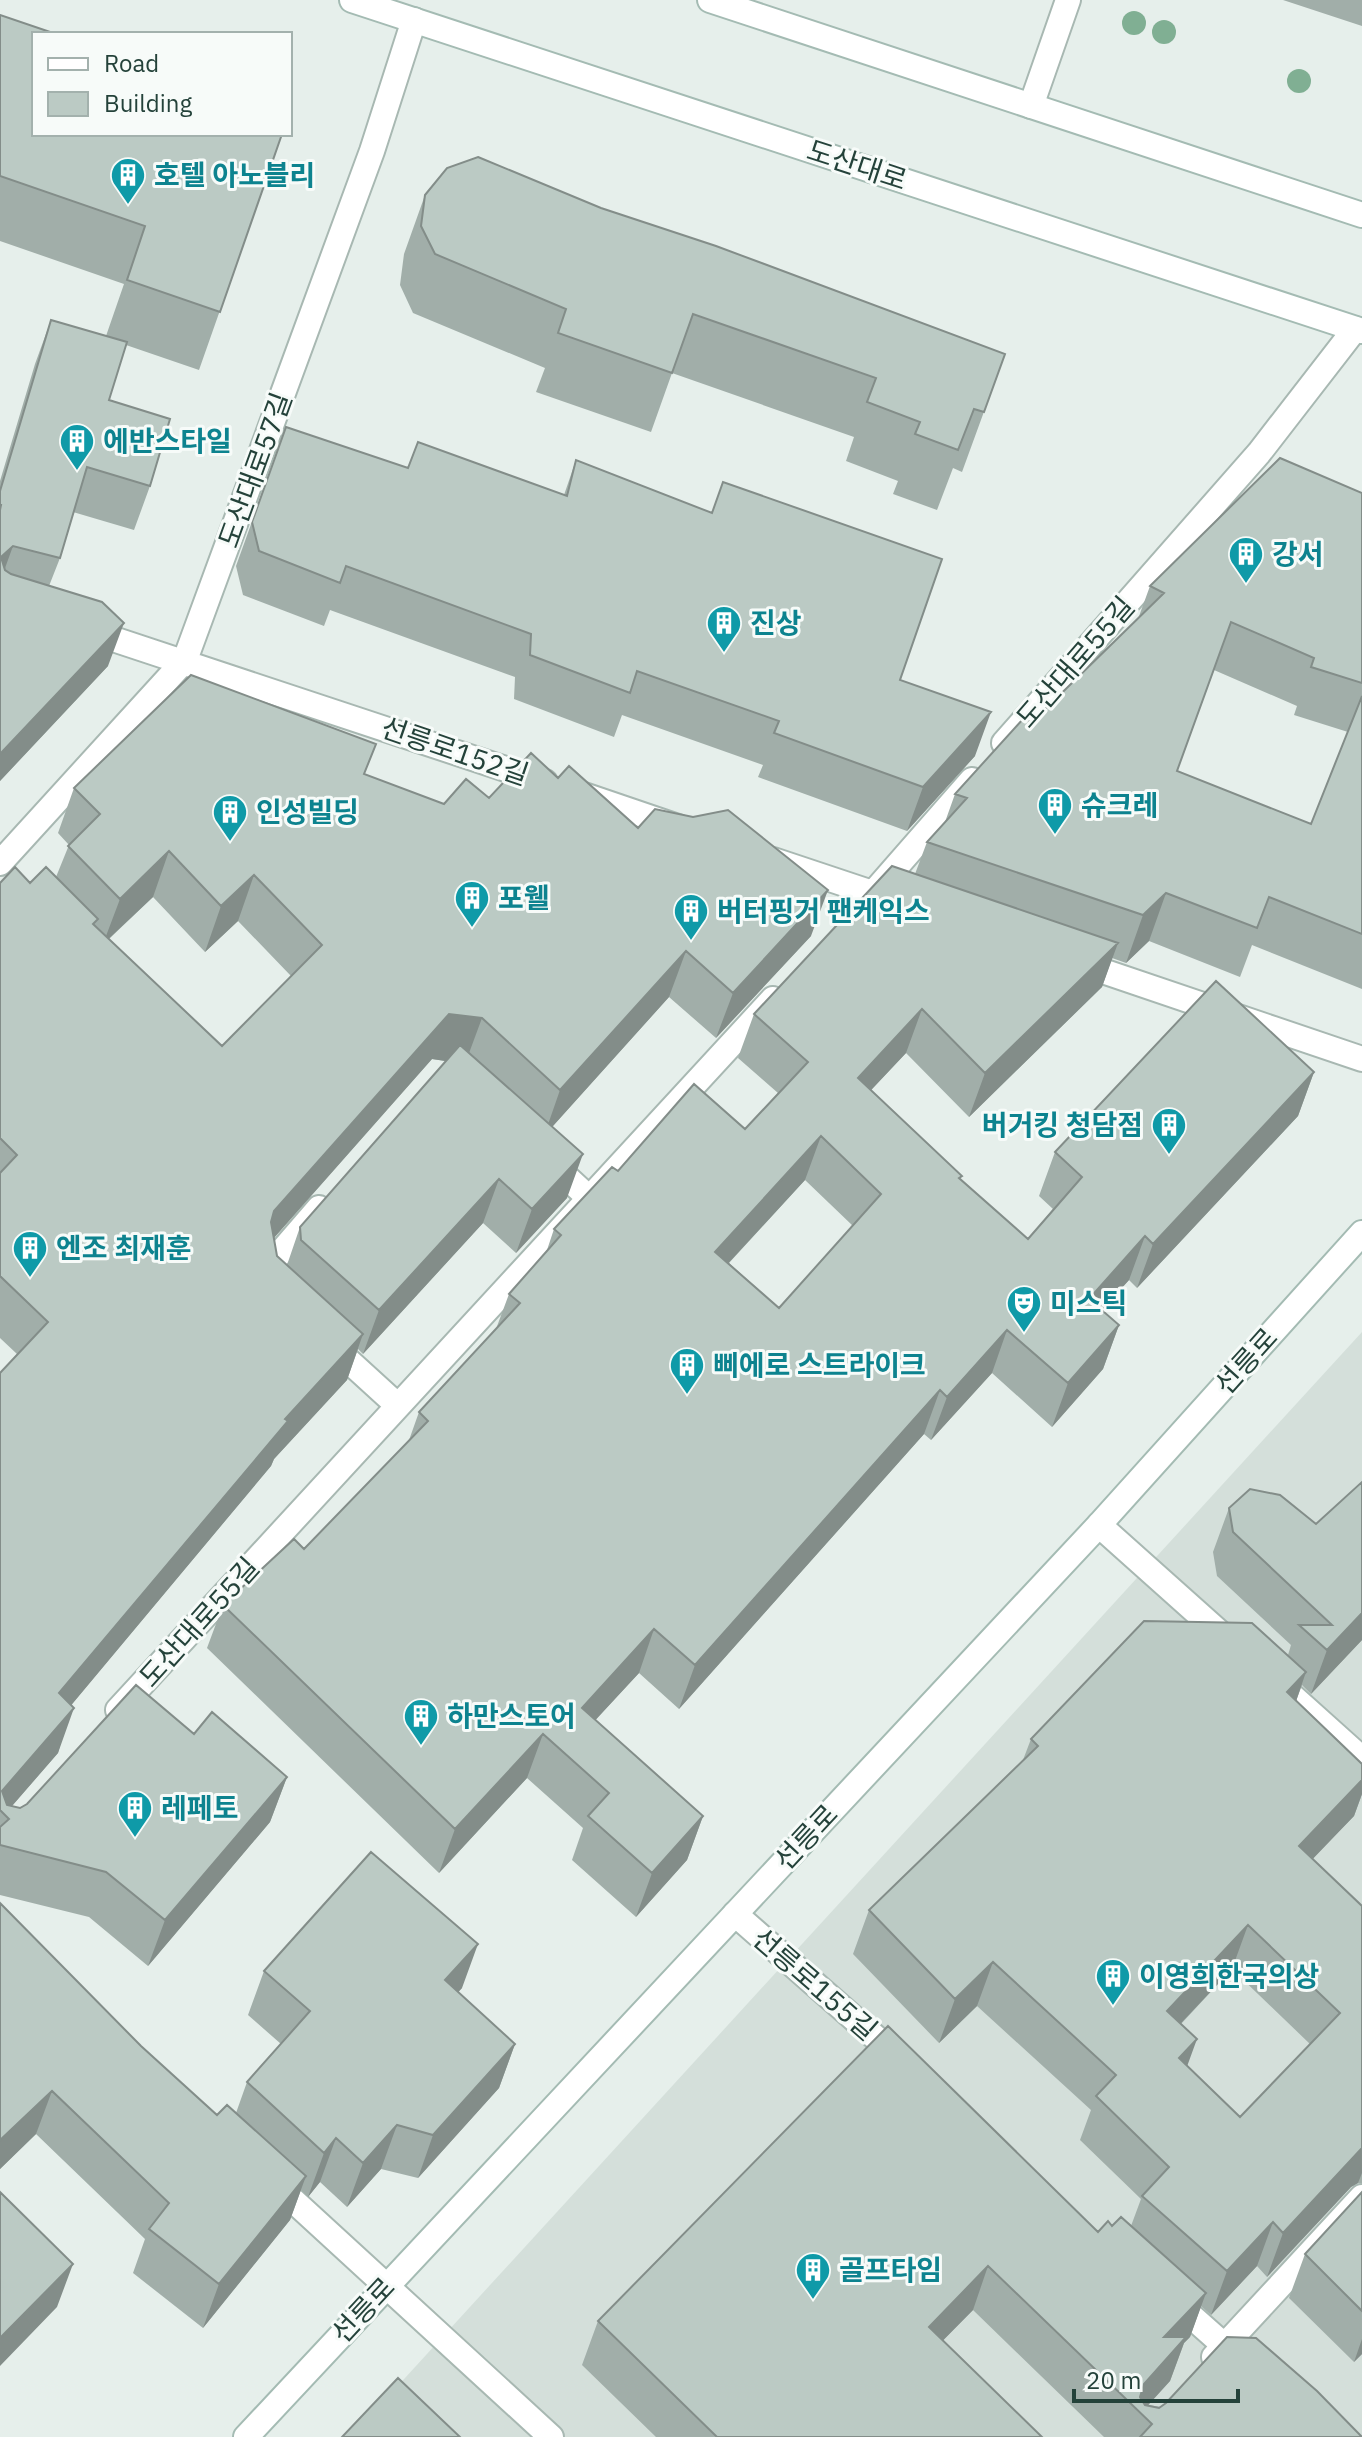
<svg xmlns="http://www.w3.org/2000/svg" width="1362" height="2437" font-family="'IBM Plex Sans','Noto Sans KR',sans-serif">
  <rect width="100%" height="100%" fill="#e6efeb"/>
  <path fill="#d4dfda" d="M1362,1332v1105h-1011z"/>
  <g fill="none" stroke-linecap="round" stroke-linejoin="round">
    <g stroke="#a8b8b2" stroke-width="28">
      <path id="lane" d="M1031,106l37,-106
        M549,1161l39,36
        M270,1285l-1,-19 50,-58
        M329,1343l68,62"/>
    </g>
    <g stroke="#a8b8b2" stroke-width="28">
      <path id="street" d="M86,630l459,152
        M1004,743l255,-290 96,-124
        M584,795l94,32
        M773,860l117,39
        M0,863l185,-203 187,-509 42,-131
        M875,891l97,-111
        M1076,962l286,97
        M1099,1525l132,118
        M1274,1680l88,79
        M118,1710l655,-711
        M735,1914l165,145
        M273,2182l278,255
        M1173,2300l71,63
        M1214,2357l148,-160"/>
    </g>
    <g stroke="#a4bbb3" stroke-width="28">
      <path id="secondary" d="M352,0l1010,331
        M710,0l652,215
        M246,2437l853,-912 263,-292"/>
    </g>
    <use href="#lane" stroke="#fff" stroke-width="24"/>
    <use href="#street" stroke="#fff" stroke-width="24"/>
    <use href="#secondary" stroke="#fff" stroke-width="24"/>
  </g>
  <g fill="#80af93">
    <circle cx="1134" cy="23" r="12"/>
    <circle cx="1164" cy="32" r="12"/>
    <circle cx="1299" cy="81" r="12"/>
  </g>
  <path fill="#a1aea9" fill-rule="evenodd" d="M1283,0h79v26z
    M0,15l282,119 -83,236 -73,-25 -17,55 41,86 -16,44 -61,-18 -13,46 -11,28 59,80 -108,115v-300l35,-117 16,-44 55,16 18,-52 -124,-43z
    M425,195l176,13 404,146 -43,118 -9,-4 -16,42 -44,-16 5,-13 -52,-20 8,-24 -182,-64 -21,59 -115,-40 9,-24 -132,-55 -13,-28 4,-31z
    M286,427l122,41 156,27 12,-35 324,220 75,76 -68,75 -149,-54 5,-12 -141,-50 -8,22 -100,-38 1,-22 -185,-67 -6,16 -81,-31 -7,-29z
    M1362,493v496l-110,-44 -12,32 -91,-36 -23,22 -14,-5 -10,29 -133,130 -63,-64 -35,37 91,86 -2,3 68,60 25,-30 -14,-13 16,-44 259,-80 -16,44 -161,172 -8,-8 -27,30 17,15 -16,44 -51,58 -60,-54 -61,67 -7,-6 -245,275 -40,-36 -44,47 108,96 -16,44 -51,57 -64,-57 11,-32 -56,-50 -88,95 -232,-225 16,-43 81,-56 104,-106 11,-31 77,-83 13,-35 37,-41 8,-24 64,-58 127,-42 33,-36 -40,-35 16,-44 161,-140 12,-32 18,-20 10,-28 183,-175 12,-33zM1214,670l83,36 -3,9 54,17 -37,92 -134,-53zM805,1180l48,46 -74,82 -50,-45z
    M364,775l80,29 45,-6 69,-20 253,158 -95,102 -47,-41 -117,130 15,71 -51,55 -33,-30 -120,131 -5,-5 -11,31 -73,79 -3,7 -200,239 -13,48 -46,53 8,2 174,-74 93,43 -17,45 -122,144 -59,-49 -89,-22v-522l17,-19 -17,-16v-455h30l26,-6 13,-32 -11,-12 16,-45zM153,897l52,55 33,-31 53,55 -69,70 -113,-107zM432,1059l14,2 -146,166 -13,38 -10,-9 -3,-18z
    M1229,1508l133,132 -51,54 -9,-9 -6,16 66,63v30l-8,22 -42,43 50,47v277h-4l-7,4 -84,90 -10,-11 -46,49 -10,-9 -11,31 -6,6 -14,38 -22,24 214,32h-258l-131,-127 -30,30 99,97h-386l-74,-72 16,-44 500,-89 14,-6h19l10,-27 -61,-59 11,-30 -114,-104 -38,37 -86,-89 16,-44 154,-150 8,-21 257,-84 3,-10 -74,-69 -4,-24zM1232,1969l78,75 -70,73 -53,-51 -6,-42z
    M0,1903l141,143 76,69 19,-2 11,-31 34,-38 -33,-29 16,-44 198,17 -4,4 57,52 -16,44 -81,90 -37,-9 -34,38 -27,-25 -12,15 -7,-7 -11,30 -87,108 -70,-55 12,-34 -109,-105 -36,35z
    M1362,2192v162l-8,8 -65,-64 16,-44z"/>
  <path fill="#838d89" d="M13,546l-13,36 1,-25z
    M124,623l-16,43 -108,115v-27z
    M991,712l-16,44 -68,75 16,-44z
    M169,851l-16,46 -50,47 17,-45z
    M254,875l-16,46 -33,31 16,-46z
    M828,890l-17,46 -95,102 17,-45z
    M1166,893l-17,48 -23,22 17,-48z
    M1118,943l-16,44 -133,130 16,-44z
    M686,951l-17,46 -125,139 16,-46z
    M922,1009l-16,44 -64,68 16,-43z
    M449,1014l33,4 -17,46 -33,-5 -175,198 17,-46z
    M1314,1072l-16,44 -161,172 16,-44z
    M821,1136l-16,44 -106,115 16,-43z
    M583,1154l-16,44 -51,55 16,-44z
    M499,1179l-16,44 -120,131 16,-44z
    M1145,1236l-16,44 -56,62 16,-43z
    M1119,1325l-16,44 -51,58 16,-44z
    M1007,1330l-15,43 -61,67 16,-43z
    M363,1334l-16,46 -73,79 -3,7 -228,273 16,-46 226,-274z
    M940,1390l-16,44 -245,275 16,-44z
    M1362,1613v27l-51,54 16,-44z
    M654,1629l-15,44 -73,79 16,-44z
    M1306,1672l-15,44 -4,-24z
    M74,1708l-16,45 -53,61 -3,-23z
    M543,1734l-16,44 -88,95 16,-44z
    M287,1777l-17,45 -122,144 17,-46z
    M1362,1780v14l-8,22 -71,74 16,-44z
    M703,1816l-16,44 -51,57 16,-44z
    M1248,1925l-16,44 -81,86 16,-44z
    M478,1944l-16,44 -33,36 16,-44z
    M993,1962l-16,44 -38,37 16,-44z
    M1197,2039l-16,44 -2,-25z
    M515,2044l-16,44 -81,90 15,-43z
    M52,2091l-16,43 -36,35v-29z
    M397,2125l-16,44 -34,38 16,-44z
    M336,2138l-16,44 -12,15 16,-44z
    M1362,2148v25l-4,10 -7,4 -84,90 16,-44z
    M306,2176l-16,44 -87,108 16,-44z
    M1273,2222l-16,44 -46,49 16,-44z
    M73,2264l-16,43 -57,59v-28z
    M988,2266l-15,44 -60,61 16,-44z
    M1206,2293l-16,44 -6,6 -14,38 -29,32 -6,-6 9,-23 20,-47z
    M1362,2339v15l-8,8z"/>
  <path fill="#bbcac4" stroke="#838d89" stroke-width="2" fill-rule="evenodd" d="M0,15l56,19h-22v100h248l-62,178 -93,-32 18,-54 -145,-50z
    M478,157l123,51 115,38 289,108 -21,58 -10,-3 -16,41 -43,-16 5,-12 -53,-20 9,-24 -183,-64 -21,59 -114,-40 8,-24 -131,-55 -14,-28 4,-31 22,-27z
    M51,320l76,22 -18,58 61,19 -20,67 -63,-19 -27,91 -47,-12 -12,11 4,13 6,4 91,28 22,21 -124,131v-244l1,-5h-1v-14z
    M286,427l122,41 10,-26 149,54 9,-36 136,53 11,-31 219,77 -42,121 91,32 -68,75 -149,-54 5,-12 -142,-50 -7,22 -100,-38 1,-21 -185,-68 -6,17 -81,-32 -7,-29z
    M1280,458l82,35v190l-51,-16 3,-9 -83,-36 -54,149 134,53 51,-128v238l-93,-37 -12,31 -91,-35 -23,22 -216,-73 40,-44 -12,-4 68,-75 9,3 132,-129 -14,-7z
    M191,675l185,69 -12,30 80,30 22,-25 23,19 42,-45 27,25 11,-12 69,62 17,-19 38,8 35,-7 100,80 -95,103 -47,-42 -126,139 -78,-72 -33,-4 -175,197 -3,11 6,34 86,78 -78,85 3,2 -229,272 15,15 -72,83 5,14 13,3 7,-4 109,-119 58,49 18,-22 75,65 -122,143 -59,-48 -106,-27v-18l9,-8 -9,-9v-437l48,-51 -48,-46v-103l17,-18 -17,-17v-255l15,-16 15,16 16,-16 52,52 -5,5 129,122 100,-101 -68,-70 -33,31 -52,-55 -49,48 -52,-53 32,-32 -26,-26z
    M892,866l226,77 -133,130 -63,-64 -64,69 104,98 -3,2 69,61 54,-62 -27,-25 161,-171 98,91 -161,172 -8,-8 -56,63 30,26 -51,58 -61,-53 -60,67 -7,-7 -245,275 -41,-36 -72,79 121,108 -51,57 -64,-57 21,-23 -66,-59 -88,95 -232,-224 71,-66 10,10 124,-128 -9,-9 101,-109 -11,-9 52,-59 -7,-6 58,-62 6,4 76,-87 51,45 63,-67 -54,-48zM821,1136l60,58 -102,114 -64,-56z
    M460,1045l123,109 -51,55 -33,-30 -120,131 -78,-70 -1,-13z
    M1362,1482v131l-35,37 -28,-25h33l-99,-93 -4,-24 21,-19 30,6 36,29z
    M1144,1621l108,2 54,49 -19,20 75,72v16l-63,66 63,60v242l-79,85 -10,-11 -46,49 -85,-75 27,-29 -73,-71 20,-21 -123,-113 -38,37 -86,-89 169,-164 -7,-7zM1248,1925l92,88 -100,104 -61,-59 18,-19 -30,-28z
    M371,1852l107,92 -33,36 70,64 -82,91 -36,-10 -34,38 -27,-25 -12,15 -77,-71 63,-71 -46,-40z
    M0,1903l141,143 76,69 10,-10 79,71 -87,108 -70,-55 20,-26 -117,-112 -52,49z
    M888,2026l210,206 10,-11 4,5 9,-9 85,76 -42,44h22l-42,47 -4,13 5,8 14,3 7,-5 61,-66 29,1 61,53 45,46h-222l12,-13 -164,-158 -59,61 113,110h-325l-119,-116z
    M0,2192l73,72 -73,74z
    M1362,2192v119l-57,-57z
    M398,2378l62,59h-118z"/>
  <defs>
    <g id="building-pin" transform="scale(1.8)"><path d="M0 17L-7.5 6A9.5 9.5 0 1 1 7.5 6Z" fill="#0f9aa8" stroke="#f7fbf9"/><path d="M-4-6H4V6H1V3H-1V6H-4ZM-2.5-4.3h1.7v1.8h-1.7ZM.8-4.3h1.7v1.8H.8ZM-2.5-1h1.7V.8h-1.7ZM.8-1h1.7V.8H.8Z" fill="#fff"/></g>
    <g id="theatre-pin" transform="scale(1.8)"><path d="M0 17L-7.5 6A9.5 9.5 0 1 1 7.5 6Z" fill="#0f9aa8" stroke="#f7fbf9"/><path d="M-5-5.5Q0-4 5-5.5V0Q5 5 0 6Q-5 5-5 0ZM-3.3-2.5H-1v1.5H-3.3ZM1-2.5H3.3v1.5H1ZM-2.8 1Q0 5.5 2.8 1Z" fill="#fff"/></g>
  </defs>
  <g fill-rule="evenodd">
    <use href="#building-pin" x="128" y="175"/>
    <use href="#building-pin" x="77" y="441"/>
    <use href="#building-pin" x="1246" y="554"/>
    <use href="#building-pin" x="724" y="623"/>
    <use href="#building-pin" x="1055" y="805"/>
    <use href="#building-pin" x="230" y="812"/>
    <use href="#building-pin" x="472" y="898"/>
    <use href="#building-pin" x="691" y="911"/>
    <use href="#building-pin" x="1169" y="1125"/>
    <use href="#building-pin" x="30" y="1248"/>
    <use href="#theatre-pin" x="1024" y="1303"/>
    <use href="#building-pin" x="687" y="1365"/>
    <use href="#building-pin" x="421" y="1716"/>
    <use href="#building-pin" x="135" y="1808"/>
    <use href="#building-pin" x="1113" y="1976"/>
    <use href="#building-pin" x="813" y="2270"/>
  </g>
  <g text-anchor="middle" stroke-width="6" stroke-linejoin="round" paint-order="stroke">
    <g font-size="28" fill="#24423a" stroke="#f7fbf9">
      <text transform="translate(857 165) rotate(18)" y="10">도산대로</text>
      <text transform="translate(255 470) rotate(-70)" y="10">도산대로57길</text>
      <text transform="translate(1075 662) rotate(-49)" y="10">도산대로55길</text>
      <text transform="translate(455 751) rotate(19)" y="10">선릉로152길</text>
      <text transform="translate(1246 1361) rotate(-48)" y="10">선릉로</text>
      <text transform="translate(199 1622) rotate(-48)" y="10">도산대로55길</text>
      <text transform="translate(806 1837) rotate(-47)" y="10">선릉로</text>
      <text transform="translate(815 1984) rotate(41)" y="10">선릉로155길</text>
      <text transform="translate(363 2310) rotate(-47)" y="10">선릉로</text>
    </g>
    <g font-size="28" font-weight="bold" fill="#0d838f" stroke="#f7fbf9" text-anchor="start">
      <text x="154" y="185">호텔 아노블리</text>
      <text x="103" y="451">에반스타일</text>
      <text x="1272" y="564">강서</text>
      <text x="750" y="633">진상</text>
      <text x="1081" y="815">슈크레</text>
      <text x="256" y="822">인성빌딩</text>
      <text x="498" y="908">포웰</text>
      <text x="717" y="921">버터핑거 팬케익스</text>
      <text x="1143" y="1135" text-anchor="end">버거킹 청담점</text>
      <text x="56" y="1258">엔조 최재훈</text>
      <text x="1050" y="1313">미스틱</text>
      <text x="713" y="1375">삐에로 스트라이크</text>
      <text x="447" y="1726">하만스토어</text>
      <text x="161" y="1818">레페토</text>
      <text x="1139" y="1986">이영희한국의상</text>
      <text x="839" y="2280">골프타임</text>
    </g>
  </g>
  <rect x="32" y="32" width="260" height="104" fill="#f7fbf9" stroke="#a3b1ad" stroke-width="2"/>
  <rect x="48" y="58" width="40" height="12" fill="#ffffff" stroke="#a3b1ad" stroke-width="2"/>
  <text x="104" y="72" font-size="24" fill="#24423a">Road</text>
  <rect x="48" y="92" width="40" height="24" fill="#bbcac4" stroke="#a3b1ad" stroke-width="2"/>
  <text x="104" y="112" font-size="24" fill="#24423a">Building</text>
  <path d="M1074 2389v12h164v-12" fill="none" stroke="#24423a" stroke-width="4"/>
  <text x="1086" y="2389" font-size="24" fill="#24423a" stroke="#f7fbf9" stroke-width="6" paint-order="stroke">20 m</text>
</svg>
